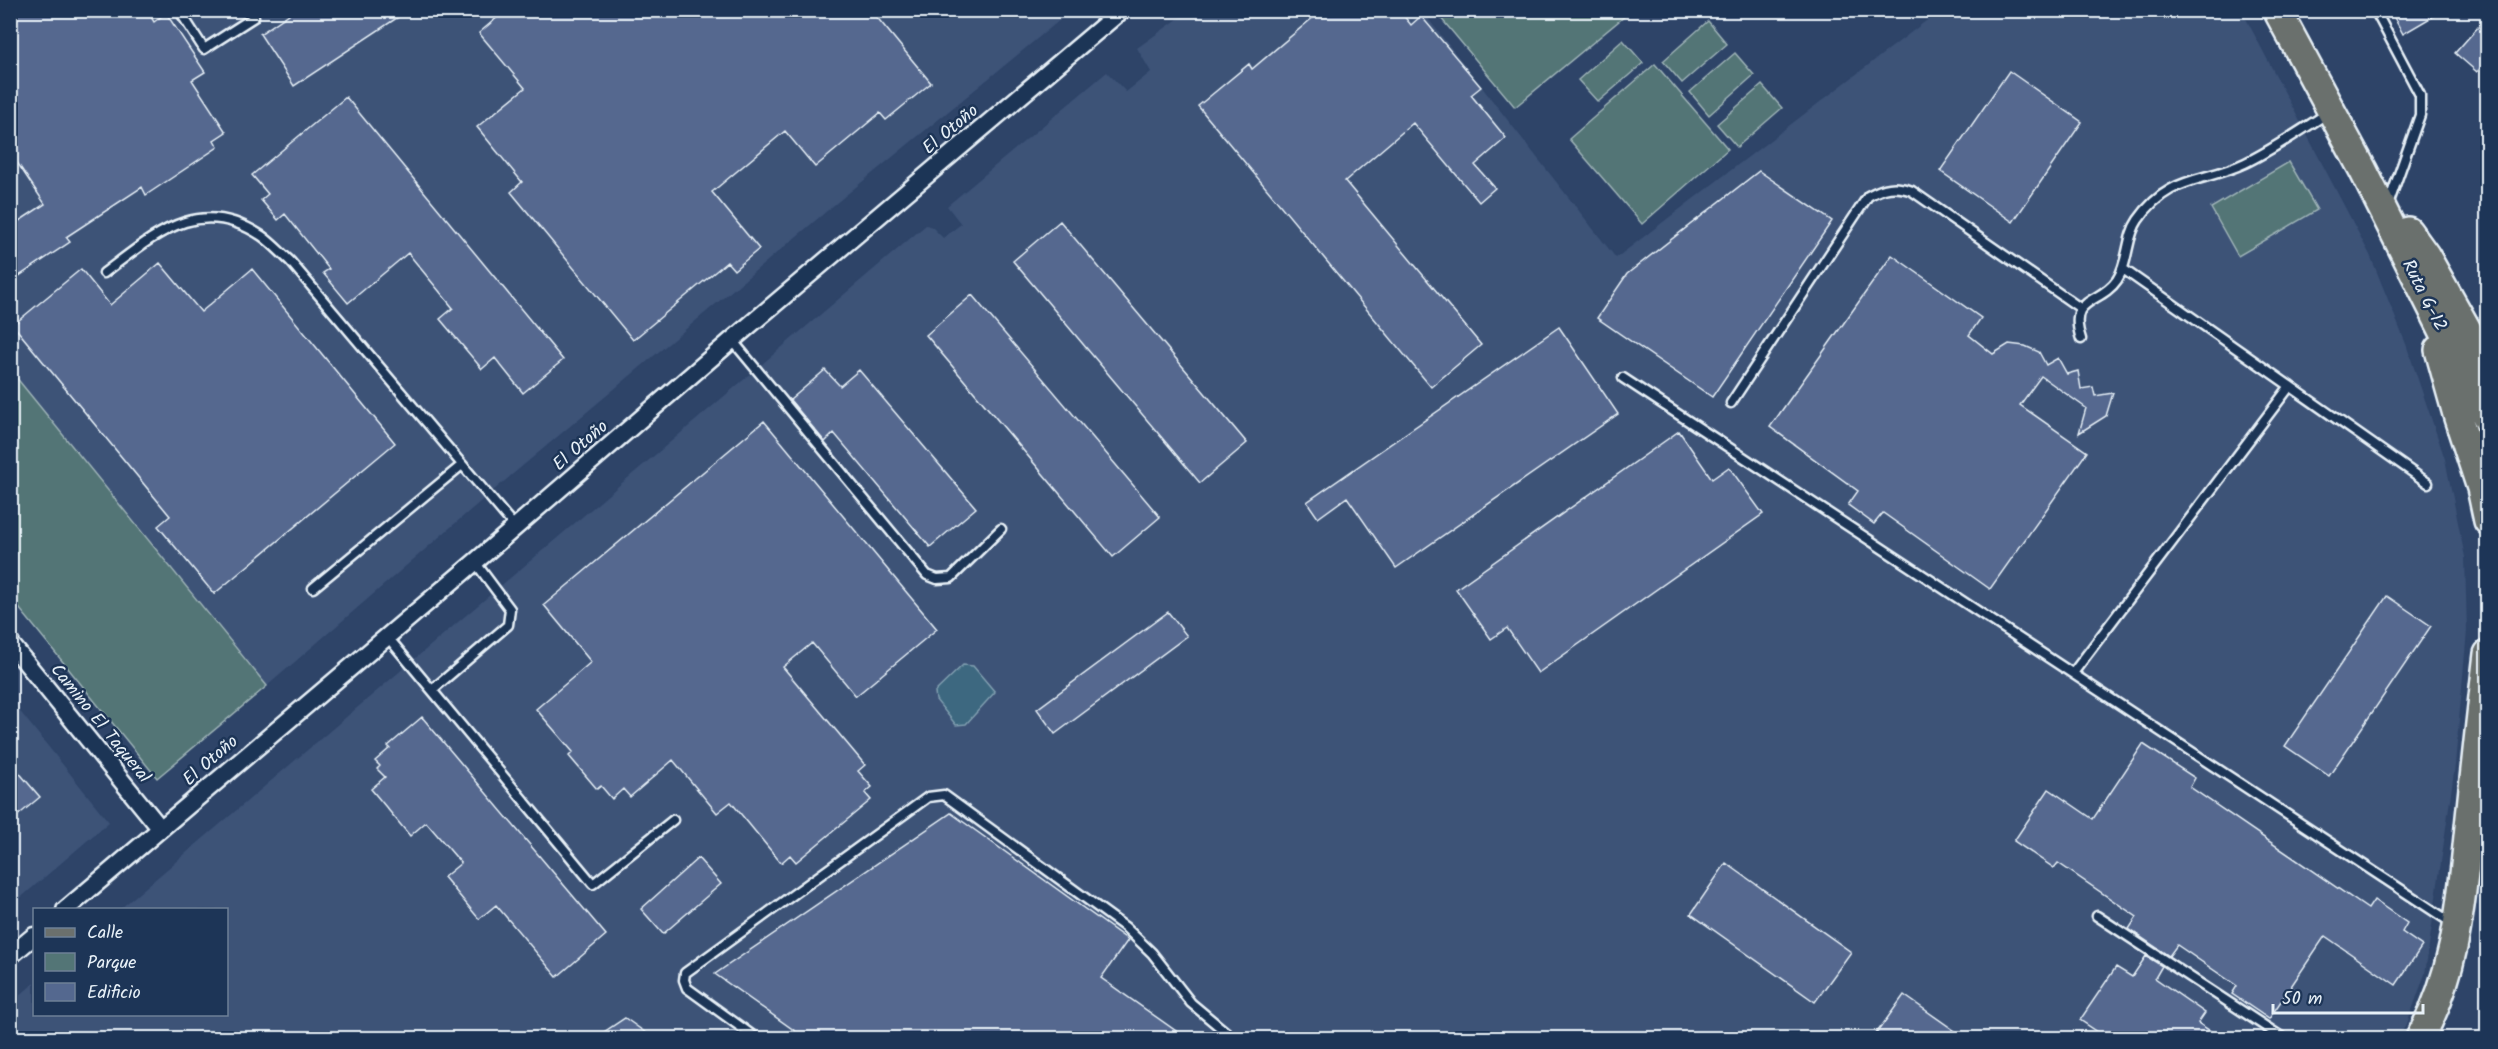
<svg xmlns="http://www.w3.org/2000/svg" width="2498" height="1049" font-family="Kalam,sans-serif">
  <rect width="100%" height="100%" fill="#2e4468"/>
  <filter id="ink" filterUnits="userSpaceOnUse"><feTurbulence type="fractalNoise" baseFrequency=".0167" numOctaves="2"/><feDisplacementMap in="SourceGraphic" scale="12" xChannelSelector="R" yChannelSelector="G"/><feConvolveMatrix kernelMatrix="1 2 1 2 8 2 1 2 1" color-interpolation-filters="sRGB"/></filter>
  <g filter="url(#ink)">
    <path fill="#3c5277" d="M10,11h1061l-231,189 -352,295 -221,191 -256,-315z
      M1189,11h233l194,247 323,-247h303l128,244 36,89 39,115 20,98 2,74 -12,134 -30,209 -18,50 -10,14h-2386l-1,-34 24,-21v31h192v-104l-106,-1 806,-684 6,2 11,11 18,-14 -14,-18 160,-134 19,20 25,-20 -14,-24z
      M10,699l99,123 -98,84h-1z"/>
    <path fill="#537576" stroke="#9eb3b7" stroke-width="1.5" d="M1435,11h196l-116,96z
      M1708,21l19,23 -45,39 -19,-22z
      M1623,40l20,23 -45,39 -20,-22z
      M1735,53l19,22 -45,40 -19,-23z
      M1655,64l73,85 -86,75 -73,-85z
      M1762,85l20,23 -45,39 -20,-23z
      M2289,162l28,48 -79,46 -27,-48z
      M11,371l256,315 -110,92 -146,-180z"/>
    <path fill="#3c6880" stroke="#819fb0" stroke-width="1.5" d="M963,665l10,1 22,26 -29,32 -10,1 -20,-25 -1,-8z"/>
    <path fill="#54688f" stroke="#e8f1f8" stroke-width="1.5" d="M10,10h137l7,12 12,-9 39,59 -13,8 34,52 -12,8 4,7 -72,48 -4,-8 -76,50 4,5 -60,40v-55l35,-23 -35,-52z
      M295,10h114l-115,76 -34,-52z
      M506,10h365l60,73 -45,37 -6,-7 -65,54 -30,-36 -73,61 47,57 -25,21 -7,-8 -94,78 -122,-148 11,-10 -45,-55 48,-39 -46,-55z
      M1322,10h77l12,15 10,-9 60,71 -10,8 35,43 -31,27 20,23 -16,14 -66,-79 -68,58 136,164 -50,42 -233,-281 51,-42 3,5z
      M2390,10h54l-41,24z
      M2487,17v43l-10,12 -22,-19z
      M2009,71l73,51 -69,100 -73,-51z
      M346,97l217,263 -40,33 -28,-35 -13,11 -42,-50 13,-11 -45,-55 -60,50 -25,-30 6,-4 -44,-55 -7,6 -17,-20 7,-6 -16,-19z
      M1759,171l73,50 -120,176 -115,-79 30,-44z
      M1060,221l187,222 -47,40 -187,-222z
      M1892,255l89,63 -12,17 24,19 16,-10 16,2 14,6 7,13 12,-7 9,16 11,-3 3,18 12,-2 2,9 18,-3 -7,23 -27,17 7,-25 -45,-32 -21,29 67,47 -97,137 -107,-76 -9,11 -26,-19 10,-14 -88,-64z
      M160,263l41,49 51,-43 143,174 -181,151 -56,-68 12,-10 -157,-191 68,-56 29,36z
      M972,295l188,222 -47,40 -187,-222z
      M1559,327l59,87 -222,154 -49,-71 -29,21 -11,-16z
      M825,370l15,16 19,-16 117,138 -46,39 -96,-114 -9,9 -35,-42z
      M764,421l173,208 -81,67 -44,-53 -29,24 82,98 -7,6 14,16 -7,6 6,7 -75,62 -6,-7 -9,8 -50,-61 -14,11 -44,-53 -43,37 -7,-8 -11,10 -11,-13 -4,3 -28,-33 4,-4 -37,-43 55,-47 -47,-57z
      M1679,431l33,48 17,-12 34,47 -225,159 -31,-45 -16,11 -35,-50z
      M2387,596l44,30 -102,150 -44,-30z
      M1168,612l19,24 -132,98 -18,-25z
      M422,717l184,218 -49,42 -61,-72 -17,14 -35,-42 17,-14 -35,-41 -16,14 -39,-47 14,-12 -8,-8 3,-3 -5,-5 15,-13 -2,-2z
      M2143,744l52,34 -5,9 178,122 6,-9 33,23 -5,9 20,14 -26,39 -71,-49 -56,83 -37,-25 5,-8 -60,-41 -8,11 -40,-27 8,-12 -79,-54 -4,5 -40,-27 35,-52 44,30z
      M10,762l30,35 -30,25z
      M951,813l177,127 -27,38 85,60h-381l-90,-64z
      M698,858l23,26 -58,50 -22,-25z
      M1726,863l125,89 -36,50 -124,-88z
      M2146,956l16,10 -7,12 50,35 -7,10 23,15h-114l-27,-18 36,-53 16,10z
      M1904,995l61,43h-92z
      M625,1018l28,20h-58z"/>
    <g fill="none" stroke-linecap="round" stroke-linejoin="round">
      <g stroke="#e8f1f8" stroke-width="13">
        <path id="service" d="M179,10l25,39 50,-32 -4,-7
          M2375,10l45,85v20l-32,90
          M2123,269l305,214
          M104,273c50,-37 94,-80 158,-37 10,7 19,17 28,25l225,266
          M2081,339c-14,-43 19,-34 36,-59 12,-18 9,-43 21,-60 31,-45 65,-37 107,-57 29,-14 56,-33 83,-50
          M732,340l195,235 10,4 14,-1 50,-49
          M1623,378l829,545
          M1731,403l137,-207c16,-9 27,-11 44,-5l168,117
          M313,588l149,-123
          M386,635l207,249 80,-64
          M2073,673l217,-287
          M432,690l76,-65 2,-16 -35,-47
          M2097,916l186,122
          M756,1038l-69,-50 -3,-8 1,-7 243,-176 16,-2 181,132 27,26 39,50 42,35"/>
      </g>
      <g stroke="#e8f1f8" stroke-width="21">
        <path id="minor" d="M10,643l150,185
          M65,910l410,-348 257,-222 390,-330
          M10,956l24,-20"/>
      </g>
      <g stroke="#e8f1f8" stroke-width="32">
        <path id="primary" d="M2277,10l86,160 125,250
          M2408,231l18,25 62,111
          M2439,350l19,68 23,70 7,33
          M2420,1038c37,-67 41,-136 49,-211 6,-58 12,-116 19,-173"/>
      </g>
      <use href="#service" stroke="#1d3557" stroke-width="8"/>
      <use href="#minor" stroke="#1d3557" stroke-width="16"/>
      <use href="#primary" stroke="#6b706d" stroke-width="27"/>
    </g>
  </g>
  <g text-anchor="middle" stroke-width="5" stroke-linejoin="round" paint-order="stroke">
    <g font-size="18" fill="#e8f1f8" stroke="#1d3557">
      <text transform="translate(950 129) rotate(-40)" y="6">El Otoño</text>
      <text transform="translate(2425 295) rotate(63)" y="6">Ruta G-12</text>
      <text transform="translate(580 445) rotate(-41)" y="6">El Otoño</text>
      <text transform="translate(101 723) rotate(51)" y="6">Camino El Taqueral</text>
      <text transform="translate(210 760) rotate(-41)" y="6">El Otoño</text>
    </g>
  </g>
  <rect width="2498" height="1049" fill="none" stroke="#1d3557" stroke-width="36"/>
  <rect x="18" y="18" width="2462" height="1013" fill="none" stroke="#e8f1f8" stroke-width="2" filter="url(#ink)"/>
  <rect x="33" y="908" width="195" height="108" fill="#1d3557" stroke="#6e8097" stroke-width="1.5"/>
  <rect x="45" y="928" width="30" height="9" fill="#6b706d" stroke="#6e8097" stroke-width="1.5"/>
  <text x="87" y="938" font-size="18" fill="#e8f1f8">Calle</text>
  <rect x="45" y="953" width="30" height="18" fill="#537576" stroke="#6e8097" stroke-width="1.5"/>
  <text x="87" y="968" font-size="18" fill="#e8f1f8">Parque</text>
  <rect x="45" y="983" width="30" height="18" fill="#54688f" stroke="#6e8097" stroke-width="1.5"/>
  <text x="87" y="998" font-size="18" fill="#e8f1f8">Edificio</text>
  <path d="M2273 1004v9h150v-9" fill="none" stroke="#e8f1f8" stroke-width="3"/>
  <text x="2282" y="1004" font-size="18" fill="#e8f1f8" stroke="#1d3557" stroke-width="4.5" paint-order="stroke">50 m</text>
</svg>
